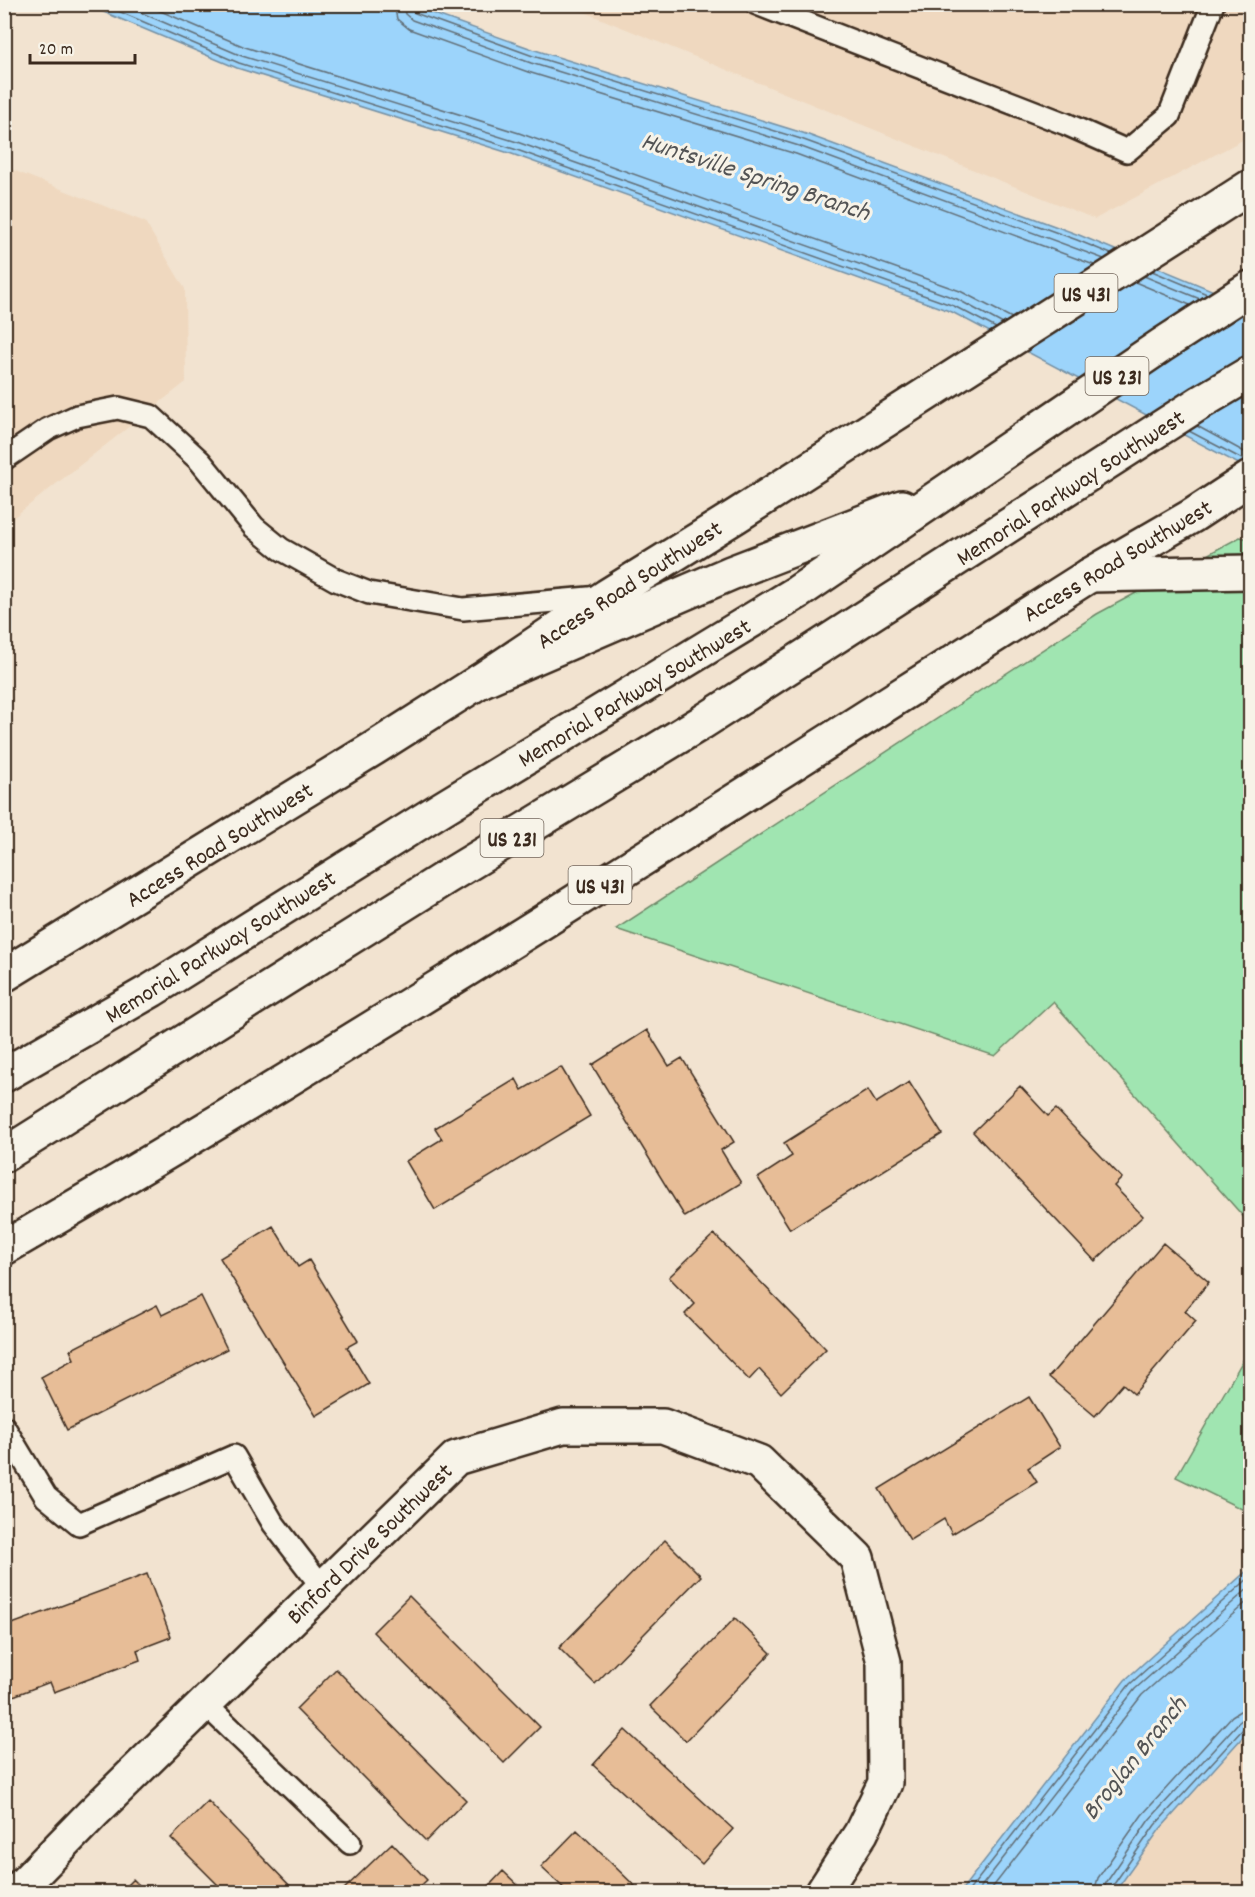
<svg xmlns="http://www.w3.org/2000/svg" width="1255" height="1897" font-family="Dekko,sans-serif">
  <rect width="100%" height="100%" fill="#f2e3d0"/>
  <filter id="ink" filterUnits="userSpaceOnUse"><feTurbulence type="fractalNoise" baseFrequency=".0167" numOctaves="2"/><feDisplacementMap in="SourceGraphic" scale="12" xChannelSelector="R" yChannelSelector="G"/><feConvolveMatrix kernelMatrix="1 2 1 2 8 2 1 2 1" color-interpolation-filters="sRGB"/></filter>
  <g filter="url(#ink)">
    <path fill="#efd8bf" d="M567,5h683v131l-155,83z
      M5,167l140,55 40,67 1,93 -181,142z
      M1250,1729v163h-135l45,-63z"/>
    <path fill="#a0e5b1" stroke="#6e8868" stroke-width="1.5" d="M1240,537l10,2v685l-197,-222 -58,54 -379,-127 481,-315z
      M1250,1348v165l-74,-36z"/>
    <path fill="#9cd4fb" stroke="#7590a3" stroke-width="1.5" d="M87,5h322l126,45 268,83 276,102 171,71v164l-298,-158 -440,-158 -275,-86z
      M1250,1568v161l-90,100 -45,63h-155l165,-212z"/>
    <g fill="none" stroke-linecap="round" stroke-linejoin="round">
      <path stroke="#626e76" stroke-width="1.5" d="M102,4l137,59 275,86 440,157 42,22
        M121,4l121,52 275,86 440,157 46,25
        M144,4l101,43 274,86 441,158 52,27
        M394,4l3,15 12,10 119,43 268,82 298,111
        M403,4l2,10 7,6 119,43 268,83 305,113
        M410,4l1,5 4,4 118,43 268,83 276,101 34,14
        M1152,271l55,23
        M1144,276l56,23
        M1135,282l55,23
        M1197,426l53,29
        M1189,431l57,30
        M968,1892l162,-208 120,-107
        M977,1892l158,-203 115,-102
        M989,1892l153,-197 108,-96
        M1094,1892l4,-14 44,-63 90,-99 8,-5 10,-2
        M1103,1892l3,-9 43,-63 89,-97 5,-4 7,-1
        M1111,1892l1,-5 43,-62 89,-97 6,-2"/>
    </g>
    <path fill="#e7bd97" stroke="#3b2a1e" stroke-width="1.5" d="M647,1030l22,36 13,-8 52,84 -13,8 20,33 -56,34 -93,-152z
      M561,1067l29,49 -155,94 -29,-49 36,-22 -7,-11 81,-49 6,11z
      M909,1082l33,52 -152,95 -32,-51 34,-22 -8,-13 84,-53 8,13z
      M1020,1086l28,30 8,-7 66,69 -8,8 29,30 -48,45 -122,-129z
      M273,1226l25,41 11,-7 49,81 -11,6 22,37 -53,32 -96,-158z
      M714,1234l112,115 -45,44 -22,-24 -10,11 -64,-66 10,-10 -26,-27z
      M1163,1243l46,39 -24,29 11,10 -62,73 -11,-10 -28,32 -46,-39z
      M201,1296l26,53 -160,81 -26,-53 33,-18 -4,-9 87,-45 5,10z
      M1029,1397l31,50 -32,21 9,14 -85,52 -8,-15 -34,21 -31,-51z
      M665,1540l36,36 -106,108 -36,-36z
      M147,1574l24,63 -34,13 3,10 -86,32 -4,-10 -42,16 -4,-10v-61z
      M409,1596l131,131 -36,36 -131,-131z
      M735,1618l36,35 -85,88 -36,-35z
      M336,1669l130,131 -40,41 -130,-132z
      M625,1730l108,99 -31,35 -109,-99z
      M208,1801l84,87 -5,4h-62l-54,-54z
      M577,1830l64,62h-73l-27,-25z
      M392,1843l35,37 -13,12h-73z
      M503,1871l22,21h-42z
      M133,1879l13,13h-26z"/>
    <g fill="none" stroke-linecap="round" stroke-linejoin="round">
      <g stroke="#3b2a1e" stroke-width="26">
        <path id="service" d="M757,4l309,120 61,27 42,-35 44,-112
          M4,459l44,-30 29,-13 41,-8 33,8 49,45 54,66 27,22 55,31 33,13 94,16 137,-12
          M4,1427l42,70 33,27 155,-68 39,67 50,65
          M205,1704l145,139"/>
      </g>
      <g stroke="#3b2a1e" stroke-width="38">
        <path id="minor" d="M16,1892l77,-79 363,-355 107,-32h100l96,36 98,96 27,104 1,121 -24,50 -38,59"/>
      </g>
      <g stroke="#3b2a1e" stroke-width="38">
        <path id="primary" d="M1090,575l160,-3"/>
      </g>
      <g stroke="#3b2a1e" stroke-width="38">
        <path id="trunk" d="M4,975l372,-228 104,-66 127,-85 129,-80 514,-329
          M4,1248c369,-213 726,-445 1086,-673l102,-59 58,-38"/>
      </g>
      <g stroke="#3b2a1e" stroke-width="38">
        <path id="motorway" d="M480,681l251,-108 171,-66
          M4,1075l148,-85 289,-181 357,-217 364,-247 88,-57
          M4,1155l441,-277 256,-155 500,-321 49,-29"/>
      </g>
      <use href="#service" stroke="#f7f3e8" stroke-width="21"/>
      <use href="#minor" stroke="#f7f3e8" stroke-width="33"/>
      <use href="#primary" stroke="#f7f3e8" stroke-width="33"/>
      <use href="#trunk" stroke="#f7f3e8" stroke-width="33"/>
      <use href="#motorway" stroke="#f7f3e8" stroke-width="33"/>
    </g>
  </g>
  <g text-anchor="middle" stroke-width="6" stroke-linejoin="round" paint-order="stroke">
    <g fill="#f7f3e8" stroke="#73665b" stroke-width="1.5">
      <rect x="1054.5" y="274" width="63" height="38" rx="4.5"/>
      <rect x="1085.5" y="357" width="63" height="38" rx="4.5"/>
      <rect x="480.5" y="819" width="63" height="38" rx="4.5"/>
      <rect x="568.5" y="866" width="63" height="38" rx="4.5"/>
    </g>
    <g font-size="22" font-weight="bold" fill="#3b2a1e">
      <text x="1086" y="301">US 431</text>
      <text x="1117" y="384">US 231</text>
      <text x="512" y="846">US 231</text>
      <text x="600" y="893">US 431</text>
    </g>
    <g font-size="24" fill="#3b2a1e" stroke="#f7f3e8">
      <text transform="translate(1070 487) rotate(-33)" y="8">Memorial Parkway Southwest</text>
      <text transform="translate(1117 560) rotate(-31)" y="8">Access Road Southwest</text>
      <text transform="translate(629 584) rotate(-33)" y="8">Access Road Southwest</text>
      <text transform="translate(634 692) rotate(-31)" y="8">Memorial Parkway Southwest</text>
      <text transform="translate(219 844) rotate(-32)" y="8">Access Road Southwest</text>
      <text transform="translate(220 946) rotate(-32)" y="8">Memorial Parkway Southwest</text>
      <text transform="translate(369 1543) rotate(-44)" y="8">Binford Drive Southwest</text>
    </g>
    <g font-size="26" font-style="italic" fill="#535455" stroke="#f7f3e8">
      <text transform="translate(756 175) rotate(18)" y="9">Huntsville Spring Branch</text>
      <text transform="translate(1133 1757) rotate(-51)" y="9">Broglan Branch</text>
    </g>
  </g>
  <rect width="1255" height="1897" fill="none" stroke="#f7f3e8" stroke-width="24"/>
  <rect x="12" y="12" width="1231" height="1873" fill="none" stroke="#3b2a1e" stroke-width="2" filter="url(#ink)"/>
  <path d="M30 54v9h105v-9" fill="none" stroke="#3b2a1e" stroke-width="3"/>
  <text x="39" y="54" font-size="18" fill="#3b2a1e" stroke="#f7f3e8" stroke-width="4.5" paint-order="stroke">20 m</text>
</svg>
